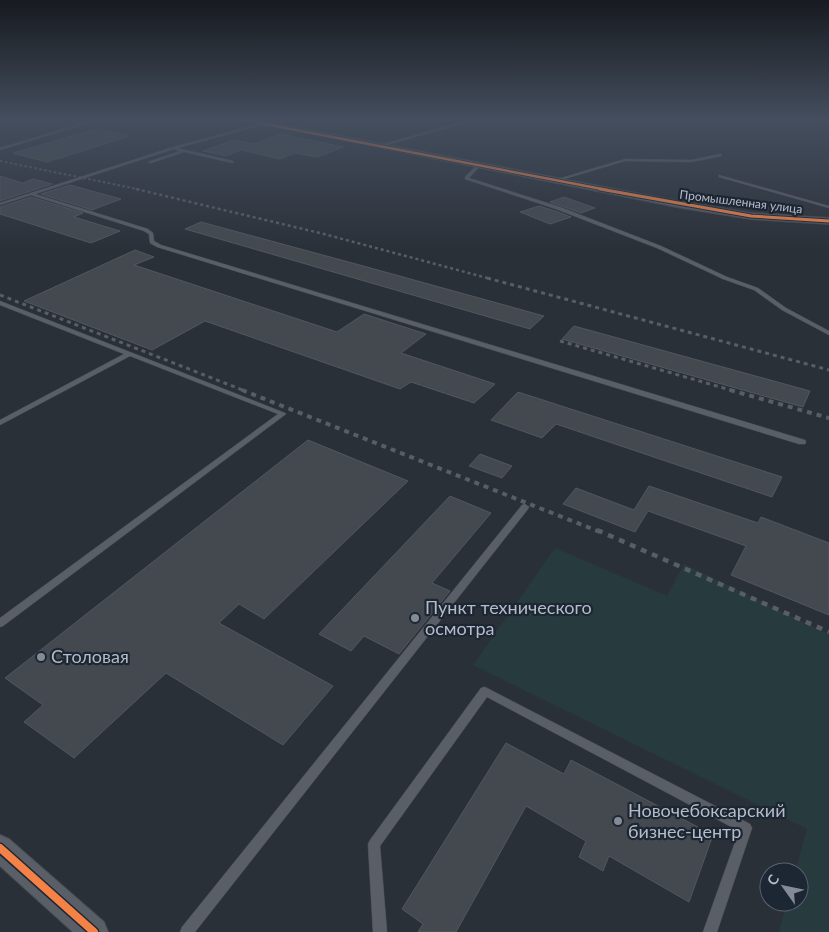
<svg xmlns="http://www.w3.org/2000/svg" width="829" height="932" font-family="Lato,sans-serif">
  <rect width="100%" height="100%" fill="#2a3038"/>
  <path fill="#273a3e" d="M555,548l112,48 17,-32 145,70v298h-50l8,-30h12v-30h-4l12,-43 -334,-164z"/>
  <path fill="#444950" stroke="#52575f" d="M96,129l34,7 -83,26 -34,-9z
    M281,134l62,13 -26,10 -22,-4 -15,6 -39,-9 -15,6 -23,-5 31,-11 20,4z
    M0,176l23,7 10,-4 19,5 -52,17z
    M70,185l51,14 -29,11 -51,-16z
    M31,197l52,16 -9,4 46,14 -29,12 -91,-29v-7z
    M564,197l31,11 -14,5 -31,-11z
    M539,206l16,5 16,6 -21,7 -30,-12z
    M201,222l166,45 177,49 -14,13 -345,-100z
    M135,250l19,7 -20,8 203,67 27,-18 62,20 -25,19 94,31 -21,19 -63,-21 -11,7 -195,-68 -53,29 -128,-49z
    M574,326l236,65 -7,16 -241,-68z
    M518,392l264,85 -10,20 -216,-73 -14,14 -51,-18z
    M308,440l100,41 -144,138 -25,-15 -20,19 114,63 -50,59 -117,-72 -92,85 -50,-36 19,-17 -38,-27z
    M480,454l32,12 -10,12 -33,-12z
    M649,486l109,37 3,-6 68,26v72l-98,-40 15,-29 -98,-35 -13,21 -72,-28 13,-16 58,22z
    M450,496l41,17 -59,70 18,8 -51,63 -35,-18 -13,15 -32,-17z
    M506,743l58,31 7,-14 142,75 -24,67 -80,-46 -6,15 -24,-14 7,-16 -60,-35 -70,126h-38l5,-8 -21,-15z"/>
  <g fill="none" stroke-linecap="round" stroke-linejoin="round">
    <g stroke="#484c53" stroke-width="1">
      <path id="service" d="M97,119h6l-103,31v-2z
        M287,119h6l-24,7 -2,-1z
        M472,119h6l-98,28 -3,-1z
        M263,123l3,1 -89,24 56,13v2l-49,-11 -33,11 -3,-1 32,-11 -6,-2 -139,45 113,35 5,4 1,8 7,4 644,195 1,2 -1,2h-6l-642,-197 -7,-4 -1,-9 -5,-3 -113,-36 -31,10v-2l173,-56z
        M721,154l1,2 -31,6 -66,-1 -71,21 -3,-1 74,-22 66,1z
        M477,165l3,1 -11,12 91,29 101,39 66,31 31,11 28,20 43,23v4l-47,-25 -28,-20 -31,-11 -66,-31 -101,-39 -91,-30v-2z
        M719,175l110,31v2l-110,-31z
        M0,301l285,112 1,1 -283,212 -3,1v-9l278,-204 -148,-58 -130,69v-5l124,-66 -124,-49z
        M525,504l4,3 -1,2 -333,423h-15l2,-5 340,-422z
        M485,687l265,137 2,4 -35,104h-14l36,-101 -252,-134 -107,149 7,86h-14l-5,-88 2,-4 111,-152z"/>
    </g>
    <g stroke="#484c53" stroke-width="2">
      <path id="minor" d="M236,119h16l430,83 69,11 78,5v6l-78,-5 -69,-11z
        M0,835l9,4 95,83 4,10h-35l-73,-66z"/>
    </g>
    <use href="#service" fill="#5a5e66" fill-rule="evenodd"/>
    <use href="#minor" fill="#5a5e66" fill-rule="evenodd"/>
    <path stroke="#595d64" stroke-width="2" stroke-dasharray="2.5 2.5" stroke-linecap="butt" d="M0,161l142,29"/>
    <path stroke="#595d64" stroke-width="2.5" stroke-dasharray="3 3" stroke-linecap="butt" d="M136,189l188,45 167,45"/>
    <path stroke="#595d64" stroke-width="3" stroke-dasharray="4 4" stroke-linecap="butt" d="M487,278l342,92
      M0,295l245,96
      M560,341l174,50"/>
    <path stroke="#595d64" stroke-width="4" stroke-dasharray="5 5" stroke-linecap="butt" d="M242,390l358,142
      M730,390l99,28"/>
    <path stroke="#595d64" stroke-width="4.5" stroke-dasharray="6 6" stroke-linecap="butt" d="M597,530l232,102"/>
    <g stroke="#1d2633" stroke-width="4">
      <path id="cycleway-far2" d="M239,119l368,71"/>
    </g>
    <g stroke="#1d2633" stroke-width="5">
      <path id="cycleway-far1" d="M600,189l151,27 78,5"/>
    </g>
    <g stroke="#1d2633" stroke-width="11">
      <path id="cycleway" d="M0,848l94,84"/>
    </g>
    <use href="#cycleway-far2" stroke="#f48246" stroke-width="2.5"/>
    <use href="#cycleway-far1" stroke="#f48246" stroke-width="3"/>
    <use href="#cycleway" stroke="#f48246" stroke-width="8"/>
  </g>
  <linearGradient id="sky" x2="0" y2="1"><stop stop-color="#171a1f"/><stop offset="0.48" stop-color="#444e5e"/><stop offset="1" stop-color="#444e5e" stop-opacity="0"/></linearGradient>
  <rect width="829" height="250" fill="url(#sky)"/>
  <g fill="#848b96" stroke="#1d2633" stroke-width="2">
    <circle cx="415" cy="618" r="5"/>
    <circle cx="41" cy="657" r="5"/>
    <circle cx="618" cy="821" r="5"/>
  </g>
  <g text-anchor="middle" stroke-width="4.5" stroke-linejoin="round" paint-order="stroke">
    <g font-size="12" fill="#b4bcc9" stroke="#1d2633">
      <text transform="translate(741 202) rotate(7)" y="4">Промышленная улица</text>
    </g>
    <g font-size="18" fill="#b4bcc9" stroke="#1d2633" text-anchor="start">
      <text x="425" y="614">Пункт технического<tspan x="425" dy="21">осмотра</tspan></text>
      <text x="51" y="663">Столовая</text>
      <text x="628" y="817">Новочебоксарский<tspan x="628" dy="21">бизнес-центр</tspan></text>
    </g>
  </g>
  <g transform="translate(784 887) rotate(303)"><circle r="24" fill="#1d2633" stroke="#59626f"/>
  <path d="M0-4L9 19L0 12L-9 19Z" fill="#848b96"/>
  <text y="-8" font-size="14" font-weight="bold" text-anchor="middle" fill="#b4bcc9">С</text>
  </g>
</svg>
